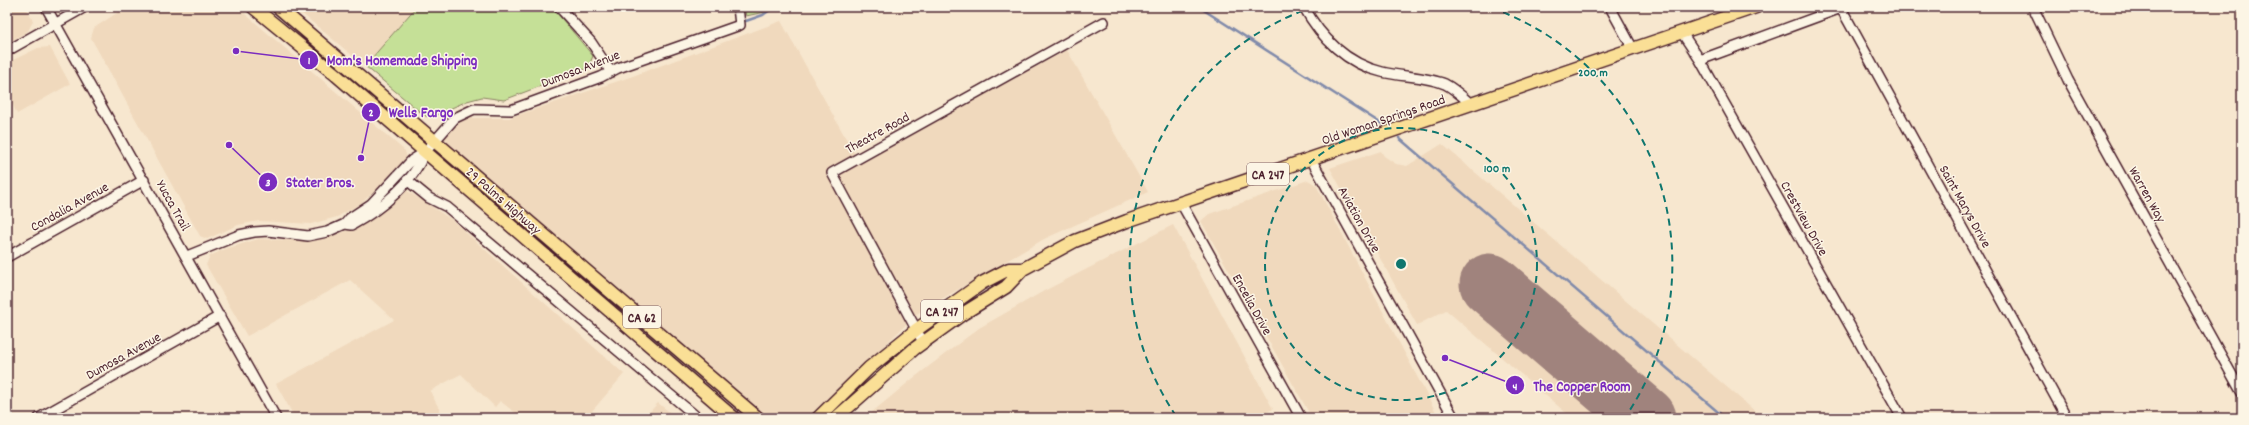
<svg xmlns="http://www.w3.org/2000/svg" width="2249" height="425" font-family="Dekko,sans-serif">
  <rect width="100%" height="100%" fill="#f7e7cf"/>
  <filter id="ink" filterUnits="userSpaceOnUse"><feTurbulence type="fractalNoise" baseFrequency=".025" numOctaves="2"/><feDisplacementMap in="SourceGraphic" scale="8" xChannelSelector="R" yChannelSelector="G"/><feConvolveMatrix kernelMatrix="1 2 1 2 8 2 1 2 1" color-interpolation-filters="sRGB"/></filter>
  <g filter="url(#ink)">
    <path fill="#f0d9bd" d="M7,7h19l7,14 -5,10 -21,12z
      M126,7h111l168,144 2,7 -11,15 -35,30 -24,14 -26,7 -52,-3 -21,4 -31,14 -7,-3 -109,-198 3,-10z
      M294,7h122l-51,59z
      M781,21l78,141 208,-112 81,142 -104,47 -126,74 -109,105h-43l-325,-276 14,-18 13,-6h41l121,-41z
      M50,47l20,37 -53,30 -10,-22v-29l31,-15z
      M1442,144l321,274h-191l-126,-108 -29,15 -87,-157 51,-17 3,5 12,8 11,2z
      M1308,180l8,5 123,233h-127l-111,-197 8,-7z
      M406,190l46,30 172,154 -38,44h-64l-22,-17 -5,6 -34,-33 -31,17 14,27h-149l-19,-34 118,-64 -44,-40 -103,56 -41,-71 4,-9 15,-7 33,-10 55,2 22,-6 19,-7z
      M1173,225l100,184 -17,9h-391l46,-38 68,-52 65,-37z
      M658,403l19,15h-33z"/>
    <path fill="#c5e097" stroke="#888061" d="M416,7h136l41,49 -5,12 -84,32 -22,-3 -15,4 -35,16 -7,-1 -60,-50z
      M744,7h26l-5,5 -19,4z"/>
    <g fill="none" stroke-linecap="round" stroke-linejoin="round">
      <path stroke="#808aaa" stroke-width="2.5" d="M1199,7l186,119
        M746,21l17,-6 11,-8
        M1399,138l326,280"/>
      <path stroke="#a0837d" stroke-width="61" d="M1490,284l156,134"/>
      <g stroke="#4a1f2b" stroke-width="12">
        <path id="minor" d="M46,7l230,411
          M559,7l32,35 20,30
          M1304,7c17,31 43,57 78,65 20,5 44,4 63,12 10,5 19,14 27,21
          M1610,7l23,42
          M2033,7l35,73 174,313
          M1682,33l18,27 202,358
          M7,51l78,-44
          M1700,60l141,-52 226,410
          M1311,159l143,259
          M407,180l22,18 18,9 251,211
          M1181,203l120,215
          M345,224l7,1c29,-16 61,-42 73,-73
          M187,256l52,-21 15,-3 14,-1 40,5 19,-4 18,-8 5,-6 21,-14 41,-44 13,-8 30,-34 19,-9 37,1 90,-33 17,-9 122,-43 -2,-18
          M7,257l137,-77
          M923,342l-91,-169 272,-151
          M39,418l181,-102"/>
      </g>
      <g stroke="#4a1f2b" stroke-width="15">
        <path id="major" d="M253,7l83,68 398,343
          M278,7l480,411
          M818,418l51,-50 47,-38 66,-47 27,-14h14
          M836,418l78,-69 50,-36 42,-26 17,-18 52,-28 52,-20 629,-214"/>
      </g>
      <use href="#minor" stroke="#fcf5e5" stroke-width="9"/>
      <use href="#major" stroke="#fadf96" stroke-width="12"/>
    </g>
  </g>
  <g fill="none" stroke="#0f766e" stroke-width="2" stroke-dasharray="7 5">
    <circle cx="1401" cy="264" r="136"/>
    <path d="M1176 416A272 272 0 0 1 1310 8M1492 8A272 272 0 0 1 1626 416"/>
  </g>
  <g text-anchor="middle" stroke-width="3" stroke-linejoin="round" paint-order="stroke">
    <g fill="#fcf5e5" stroke="#7f5f63" stroke-width="1">
      <rect x="1247" y="163" width="42" height="22" rx="3"/>
      <rect x="921" y="300" width="42" height="22" rx="3"/>
      <rect x="623" y="306" width="38" height="22" rx="3"/>
    </g>
    <g font-size="13" font-weight="bold" fill="#4a1f2b">
      <text x="1268" y="179">CA 247</text>
      <text x="942" y="316">CA 247</text>
      <text x="642" y="322">CA 62</text>
    </g>
    <g font-size="14" fill="#4a1f2b" stroke="#fcf5e5">
      <text transform="translate(580 68) rotate(-21)" y="5">Dumosa Avenue</text>
      <text transform="translate(1383 119) rotate(-19)" y="5">Old Woman Springs Road</text>
      <text transform="translate(877 132) rotate(-29)" y="5">Theatre Road</text>
      <text transform="translate(2148 194) rotate(61)" y="5">Warren Way</text>
      <text transform="translate(504 200) rotate(41)" y="5">29 Palms Highway</text>
      <text transform="translate(174 205) rotate(61)" y="5">Yucca Trail</text>
      <text transform="translate(69 206) rotate(-29)" y="5">Condalia Avenue</text>
      <text transform="translate(1966 206) rotate(61)" y="5">Saint Marys Drive</text>
      <text transform="translate(1805 218) rotate(61)" y="5">Crestview Drive</text>
      <text transform="translate(1360 219) rotate(61)" y="5">Aviation Drive</text>
      <text transform="translate(1253 304) rotate(61)" y="5">Encelia Drive</text>
      <text transform="translate(123 355) rotate(-29)" y="5">Dumosa Avenue</text>
    </g>
  </g>
  <circle cx="1401" cy="264" r="6" fill="#0f766e" stroke="#fcf5e5" stroke-width="2"/>
  <g font-size="12" text-anchor="middle" font-weight="bold" fill="#0f766e" stroke="#fcf5e5" stroke-width="3" stroke-linejoin="round" paint-order="stroke">
    <text x="1593" y="76">200 m</text>
    <text x="1497" y="172">100 m</text>
  </g>
  <path fill="none" stroke="#7b2cbf" stroke-width="1.5" d="M236 51L309 60M361 158L371 112M229 145L268 182M1445 358L1515 385"/>
  <g fill="#7b2cbf" stroke="#fcf5e5" stroke-width="1.5">
    <circle cx="236" cy="51" r="4"/>
    <circle cx="361" cy="158" r="4"/>
    <circle cx="229" cy="145" r="4"/>
    <circle cx="1445" cy="358" r="4"/>
    <circle cx="309" cy="60" r="10"/>
    <circle cx="371" cy="112" r="10"/>
    <circle cx="268" cy="182" r="10"/>
    <circle cx="1515" cy="385" r="10"/>
  </g>
  <g font-size="12" text-anchor="middle" font-weight="bold" fill="#fff">
    <text x="309" y="64">1</text>
    <text x="371" y="116">2</text>
    <text x="268" y="186">3</text>
    <text x="1515" y="390">4</text>
  </g>
  <g font-size="15" text-anchor="middle" font-weight="bold" fill="#7b2cbf" stroke="#fcf5e5" stroke-width="3" stroke-linejoin="round" paint-order="stroke">
    <text x="402" y="65">Mom's Homemade Shipping</text>
    <text x="421" y="117">Wells Fargo</text>
    <text x="320" y="187">Stater Bros.</text>
    <text x="1582" y="391">The Copper Room</text>
  </g>
  <rect width="2249" height="425" fill="none" stroke="#fcf5e5" stroke-width="24"/>
  <rect x="12" y="12" width="2225" height="401" fill="none" stroke="#4a1f2b" stroke-width="1.5" filter="url(#ink)"/>
</svg>
